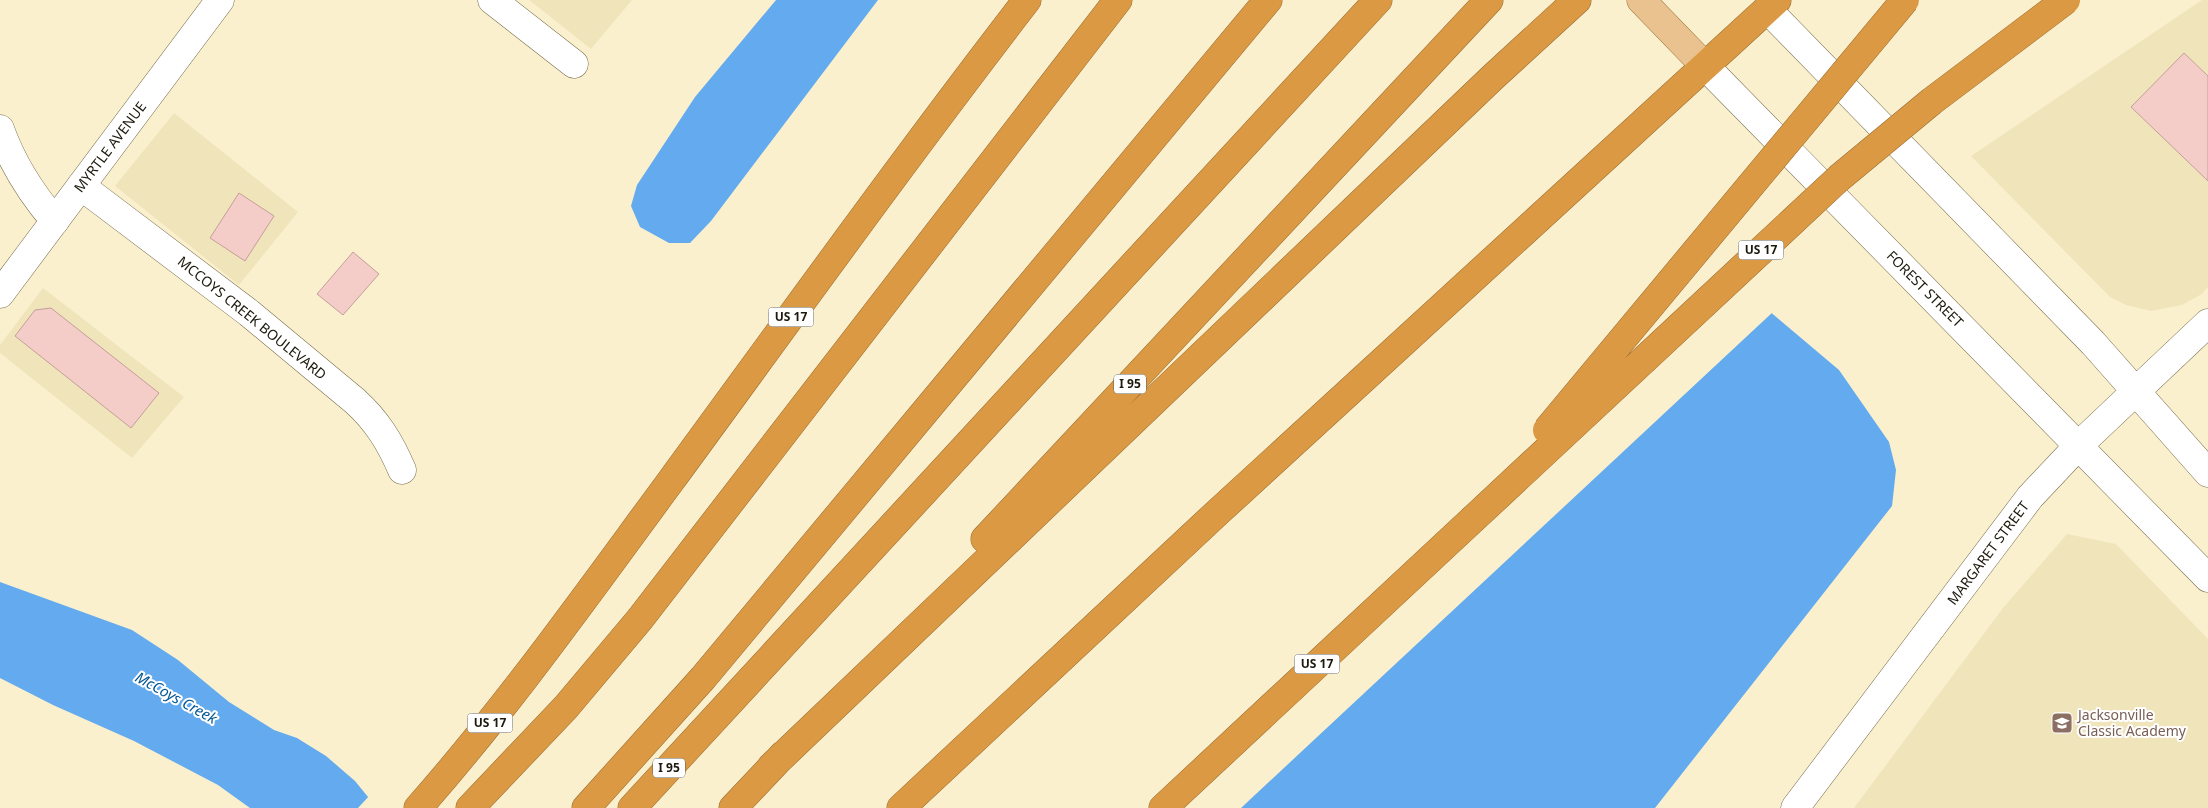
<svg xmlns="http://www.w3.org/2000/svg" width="2208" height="808" font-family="'Noto Sans',sans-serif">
  <rect width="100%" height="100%" fill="#faf0ce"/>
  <path fill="#f0e4bb" d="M529,0h103l-41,49z
    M2202,0h6v287l-6,7 -20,11 -31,6 -25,-6 -16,-8 -139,-141z
    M174,113l124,99 -59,73 -124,-99z
    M43,288l141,109 -52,61 -132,-105v-8z
    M2067,534l49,10 92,95v169h-354l149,-200z"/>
  <path fill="#63aaee" d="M776,0h102l-167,221 -21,22h-21l-29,-16 -9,-21 6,-21 58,-88z
    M1768,310l71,60 50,72 7,28 -4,36 -237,302h-446z
    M0,582l132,48 46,30 51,42 45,28 23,8 29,18 29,25 22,27h-127l-32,-23 -84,-44 -81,-36 -53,-27z"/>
  <path fill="#faf0ce" d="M1735,298l34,9 5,4 -533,497h-36l-15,-15 507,-493z
    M370,795l10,13h-22z"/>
  <path fill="#f5cdc8" stroke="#c49e99" d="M2184,53l24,23v105l-77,-74z
    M239,193l35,23 -29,45 -35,-23z
    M353,252l26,22 -36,41 -26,-21z
    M51,308l108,85 -28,35 -116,-92 20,-26z"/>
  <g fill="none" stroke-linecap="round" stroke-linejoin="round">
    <g stroke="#776e4f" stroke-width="29">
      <path id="street" d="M492,0l82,64
        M0,129c12,34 31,64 55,92
        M81,186l168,127 106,88c22,20 35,41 47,69
        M1795,808l235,-311 49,-52"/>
    </g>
    <g stroke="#776e4f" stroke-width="29">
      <path id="secondary" d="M1767,9l326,334 115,130
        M1704,65l504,513
        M0,294l220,-294
        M2079,445l129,-122"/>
    </g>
    <g stroke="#986d31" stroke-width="29">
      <path id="primary" d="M1641,0l63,65"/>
    </g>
    <g stroke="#986d31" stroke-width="29">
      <path id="highway" d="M985,539l504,-539
        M771,767l722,-690 84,-77
        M418,808c91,-103 170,-215 252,-326 118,-161 235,-324 357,-482
        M470,808l96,-101 74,-88 478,-619
        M586,808l117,-130 565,-678
        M632,808l746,-808
        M733,808l50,-53
        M901,808l317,-296 559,-512
        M1163,808l309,-288"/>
    </g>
    <use href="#street" stroke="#fff" stroke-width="28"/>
    <use href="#secondary" stroke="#fff" stroke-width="28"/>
    <use href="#primary" stroke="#e9c28f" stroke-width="28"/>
    <use href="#highway" stroke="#db9944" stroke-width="28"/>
    <g stroke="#986d31" stroke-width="29" stroke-linecap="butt">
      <path id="highway-bridge" d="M1547,430l358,-430
        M1472,520l367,-342 93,-77 134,-101"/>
    </g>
    <use href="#highway-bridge" stroke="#db9944" stroke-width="28"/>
  </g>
  <defs>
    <g id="school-square" transform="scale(1.125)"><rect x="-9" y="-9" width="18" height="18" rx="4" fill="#8d6e63" stroke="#fff"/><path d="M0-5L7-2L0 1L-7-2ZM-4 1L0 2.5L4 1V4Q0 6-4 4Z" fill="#fff"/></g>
  </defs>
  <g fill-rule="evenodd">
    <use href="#school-square" x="2062" y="723"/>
  </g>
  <g text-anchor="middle" stroke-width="4" stroke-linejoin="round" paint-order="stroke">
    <g fill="#fff" stroke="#615f56" stroke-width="1">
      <rect x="1738.5" y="240.5" width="45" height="19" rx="4"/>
      <rect x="768.5" y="307.5" width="45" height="19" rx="4"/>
      <rect x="1114" y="374.5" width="32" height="19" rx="4"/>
      <rect x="1294.5" y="654.5" width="45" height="19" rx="4"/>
      <rect x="467.5" y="713.5" width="45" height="19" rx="4"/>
      <rect x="653" y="758.5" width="32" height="19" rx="4"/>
    </g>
    <g font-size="12" font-weight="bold" fill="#1d1a0d">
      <text x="1761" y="254">US 17</text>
      <text x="791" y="321">US 17</text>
      <text x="1130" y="388">I 95</text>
      <text x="1317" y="668">US 17</text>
      <text x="490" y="727">US 17</text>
      <text x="669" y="772">I 95</text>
    </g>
    <g font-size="14" fill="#1d1a0d" stroke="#fff">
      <text transform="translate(110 147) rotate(-53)" y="5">MYRTLE AVENUE</text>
      <text transform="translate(1925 289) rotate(45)" y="5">FOREST STREET</text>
      <text transform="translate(252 318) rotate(39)" y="5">MCCOYS CREEK BOULEVARD</text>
      <text transform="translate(1988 553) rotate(-53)" y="5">MARGARET STREET</text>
    </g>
    <g font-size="14" fill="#785e54" stroke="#fff" text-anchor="start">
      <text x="2078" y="720">Jacksonville<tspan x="2078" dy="16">Classic Academy</tspan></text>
    </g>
    <g font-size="15" font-style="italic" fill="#055896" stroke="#fff">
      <text transform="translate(176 698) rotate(29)" y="5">McCoys Creek</text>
    </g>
  </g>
</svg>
